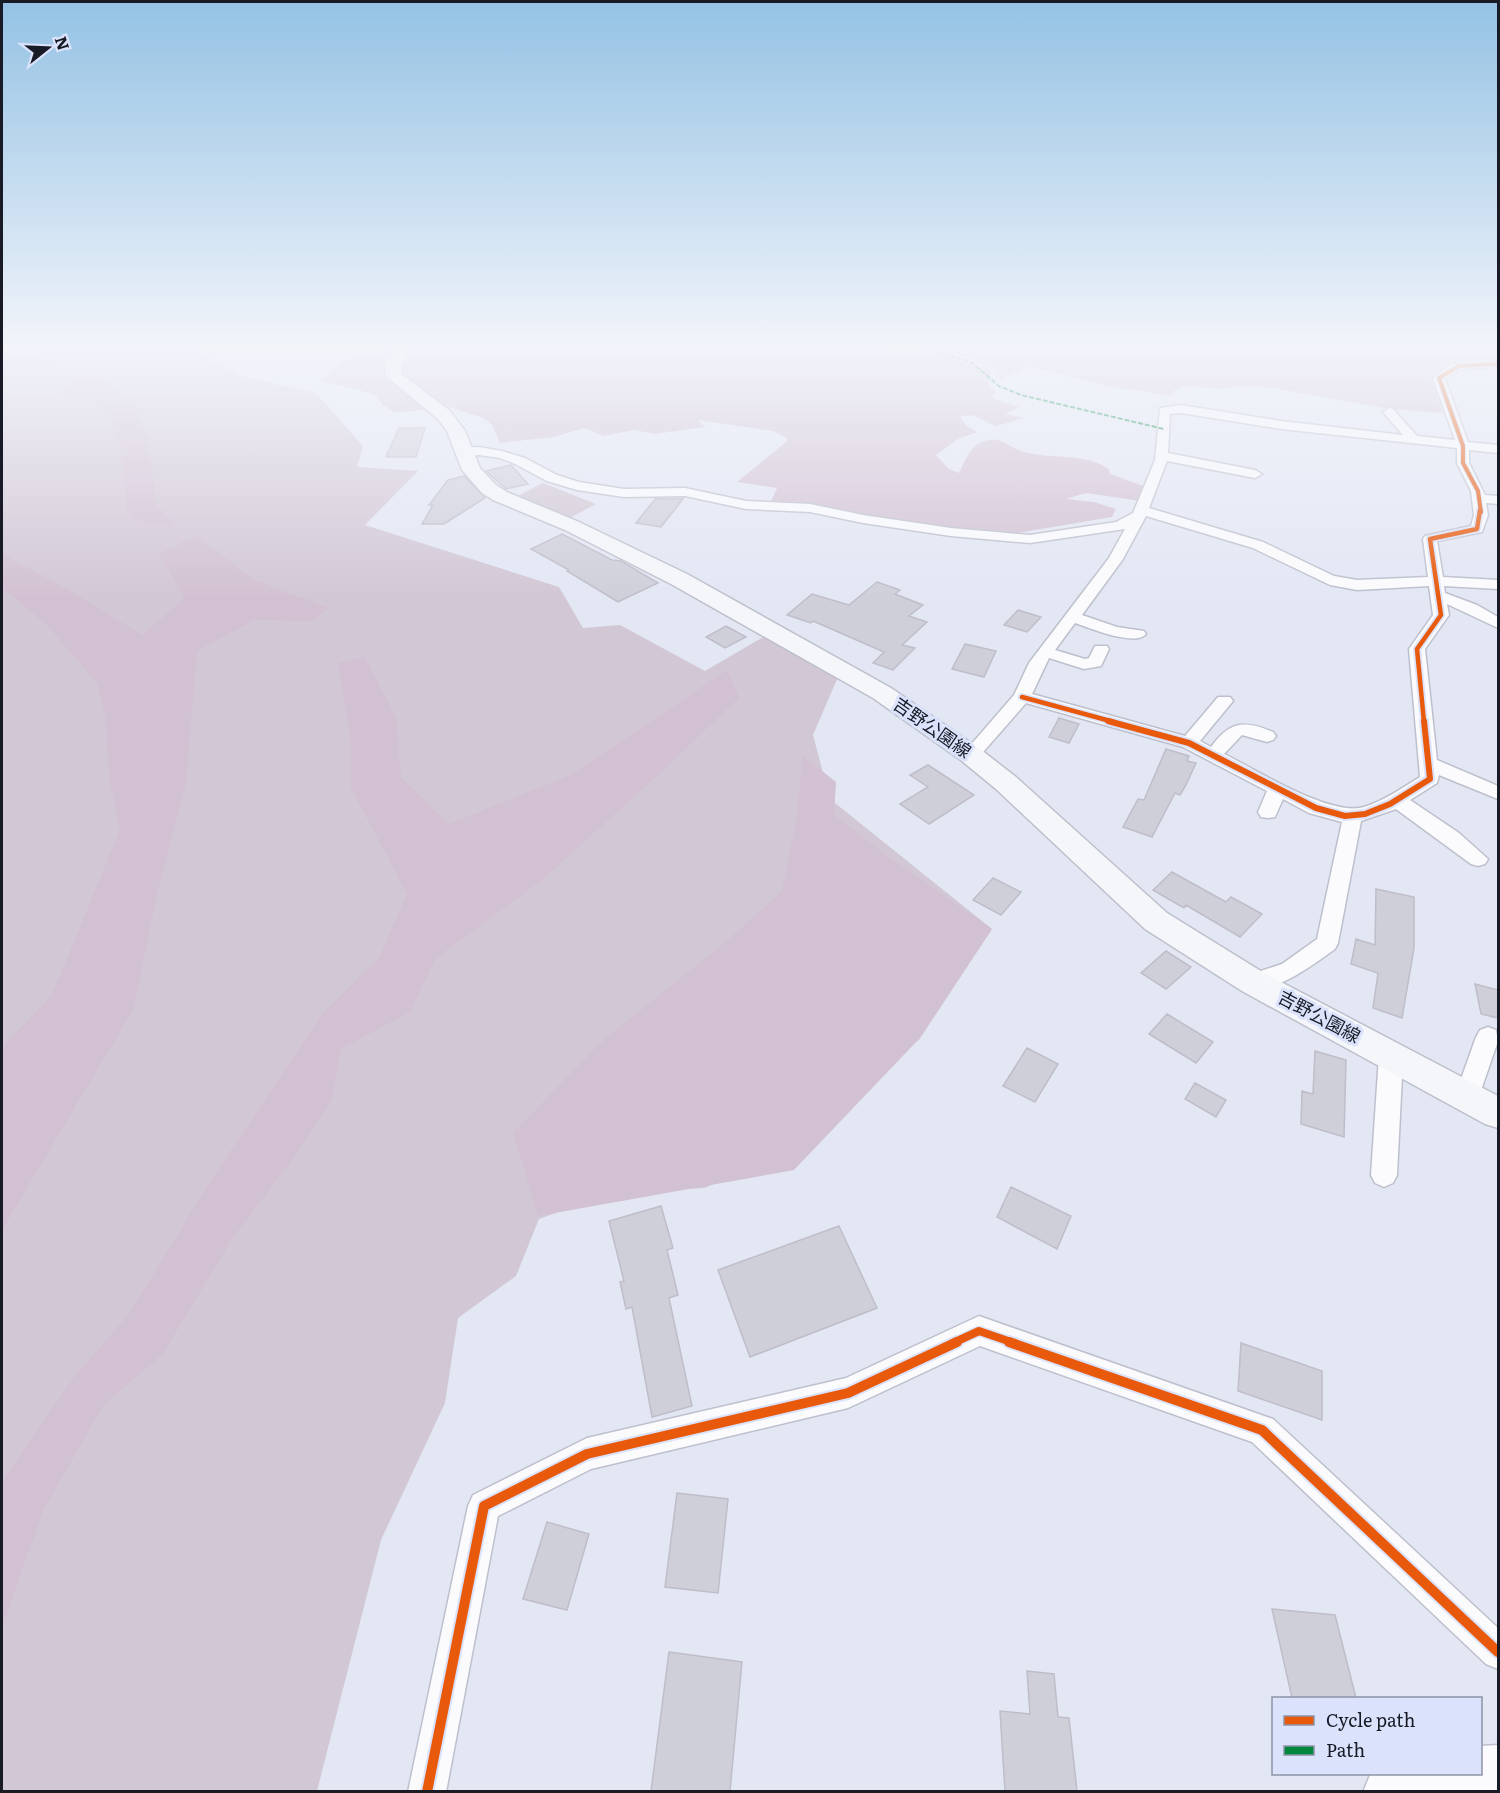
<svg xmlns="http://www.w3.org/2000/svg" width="1500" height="1793" font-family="Literata,'Noto Sans JP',serif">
  <rect width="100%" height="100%" fill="#e3e7f4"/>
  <path fill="#d2c7d5" d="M2,348h192l44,27 78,18 47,53 -6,21 61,4 -53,54 194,62 24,41 37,-3 85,46 60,-35 73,41 -25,58 17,64 162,130 -73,111 -97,62 -69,61 -48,25 -94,5 -72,26 -23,57 -58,42 -13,85 -64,137 -64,251 -315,1z
    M543,483l53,21 -26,14 -54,-21z"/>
  <path fill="#d2c1d2" d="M2,348h28l2,8 12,7 63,8c2,19 16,30 32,38 -1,16 7,18 9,31 3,23 5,45 9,68l18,14 -1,2c-23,2 -31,3 -47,-13l-6,-65 -16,-39 -42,-11 1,-6 7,-6c-11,-21 -50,-9 -69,-14z
    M392,348h484l27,9 16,-7 69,18 3,5 -2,12 7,7 -5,6 28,9 -14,7 19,4 -28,8 -24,-11 -12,1 6,9 11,7 -19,7 -22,16 13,14 10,4c5,-10 10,-25 21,-30 20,-10 27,4 44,9 31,8 58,0 85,17l1,5 36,13 -5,14 -55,-8 -20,6 28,3 22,7 -4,8 -100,17 -34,-5 -48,-1 -159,-27 6,-13 -40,-6 49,-40 1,-4 -14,-7 -75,-11 7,7 -50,7 -21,-4 -30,6 -20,-8 -30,9 -54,6 -8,-18 -9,-7 -40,-13 -27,6 -22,1 -11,-7 -9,-11 -52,-13 19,-19z
    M941,348h557v14c-23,-1 -51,-3 -68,14l13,37 -53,-4 -117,-21 -31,-2 -16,3 -40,-3 -11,4 -4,6 -70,-11 -49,-14 -27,-4 -25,13 -1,-10z
    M196,535l58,45 74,28 -16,13 -58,-1 -57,31 -11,132 -29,111 -23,114 -132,222v-183l50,-52 68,-165 -10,-47 -5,-68 -8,-32 -51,-59 -44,-36v-40l3,7 79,44 58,36 43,-37 -26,-44z
    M365,657l31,60 5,60 48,47 122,-49 156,-105 12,28 -82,78 -115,104 -107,79 -25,53 -69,37 -9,50 -43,65 -55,72 -72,119 -58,49 -61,107 -37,105 -4,4v-139l72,-104 55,-63 84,-137 109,-163 57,-56 28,-64 -56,-106v-47l-13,-78z
    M803,756l33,26 -2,33 56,43 102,71 -73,110 -125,131 -256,46 -25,-83 86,-89 129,-104 54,-49 14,-70z"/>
  <path fill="#cfcfda" stroke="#bebdc9" stroke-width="1.5" d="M399,428h26l-9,29h-30z
    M511,465l17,19 -22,5 -20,-18z
    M464,476l21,22 -41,26h-22l11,-19h-4l19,-25z
    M655,499h28l-22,28 -25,-4z
    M562,534l50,26 9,1 37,22 -40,19 -51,-31 2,-1 -38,-21z
    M877,582l23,8 -5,4 28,11 -14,11 18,6 -25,23 13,3 -22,22 -20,-7 11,-11 -71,-31 -2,2 -24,-8 25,-21 37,11z
    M1018,610l23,7 -14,15 -23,-7z
    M726,626l20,11 -21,11 -19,-11z
    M965,644l31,7 -12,26 -32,-8z
    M1059,718l20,6 -10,19 -20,-6z
    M1166,749l23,7 -2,5 9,2 -10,22 -6,10 -5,-2 -23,44 -29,-10 15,-28 6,1z
    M928,765l46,30 -45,29 -29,-20 28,-17 -18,-12z
    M1172,872l54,30 5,-5 31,17 -22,23 -54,-32 -2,3 -31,-18z
    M993,878l28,14 -20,23 -28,-15z
    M1376,889l38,8v51l-12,70 -29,-10 5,-35 -27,-9 5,-25 19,6z
    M1166,951l25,16 -25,22 -25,-16z
    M1475,984l23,6v28l-17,-4z
    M1167,1014l46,28 -17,21 -47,-29z
    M1027,1048l31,16 -23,38 -32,-16z
    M1315,1051l31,9 -2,77 -43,-13 1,-33 11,3z
    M1195,1083l31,17 -10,17 -31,-18z
    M1011,1187l60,29 -14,33 -60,-32z
    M661,1206l12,42 -6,2 11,45 -9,3 23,108 -40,11 -20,-110 -6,2 -6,-27 4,-1 -15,-60z
    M839,1226l38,82 -127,49 -32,-87z
    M1241,1343l81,28v49l-84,-29z
    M677,1493l51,6 -10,94 -53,-6z
    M547,1522l42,12 -22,76 -44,-11z
    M1272,1609l63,6 21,83h-64z
    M669,1652l73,10 -12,129h-79z
    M1027,1671l27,3 4,43 11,1 8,73h-72l-5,-80 30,3z"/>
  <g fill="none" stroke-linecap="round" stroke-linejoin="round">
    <g stroke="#bdc0cc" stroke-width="3">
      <path id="minor" d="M1474,360l24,1v6l-37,2 -16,10 23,63 30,3v8l-29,-3v13l16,32 13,1v8l-12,-1 2,12 -6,17 -45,9 6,36 55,3v9l-54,-3 1,7 32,12 21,12v11l-51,-24 2,11 -24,34 12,111 61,26v13l-59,-24 -2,8 -27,17 49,33 29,26 -3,5 -7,2 -7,-2 -75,-55 -35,12 -23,122 -3,6c-21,15 -64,48 -90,39l-3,-6 3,-6 37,-12 35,-25 25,-117 -33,-9 -26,-14 -8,18 -7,1 -7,-1 -3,-5 9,-21 -84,-44 -157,-44 -49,56h-12l-3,-4 52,-60 15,-32 80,-105 16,-29 -95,14 -79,-7 -88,-13 -53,-11 -64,-3 -61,-13 -61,1 -47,-7 -30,-9 -32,-17 -15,-6 -21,-3 -17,1 -6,-4 6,-4 17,-1 23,4 23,7 32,17 22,7 45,7 61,-1 61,13 64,3 53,11 88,13 79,7 86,-13 17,-9 22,-53 5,-52 21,-3 100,16 122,14 -20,-23 6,-4 4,1 24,27 38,4 -22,-62 15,-12zM1181,413l100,16 176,19v15l14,28 3,24 -3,11 -46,10 -2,3 5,38 -71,3 -23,-4 -71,-34 -114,-34 18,-47 88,17 7,-4 -7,-4 -87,-17 2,-39zM1146,516l107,32 77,37 27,5 72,-4 4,29 -24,34 11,128c-18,11 -36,24 -56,30 -34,10 -107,-37 -140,-53l18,-19 25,7 6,-2 3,-4 -3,-4c-29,-12 -43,-11 -62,15l-11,-6 33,-40 -3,-4h-12l-33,39 -153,-42 17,-36 35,11 17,-3 8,-17 -2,-3h-12l-6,12 -4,1 -30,-9 20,-27c15,5 60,24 71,11l-2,-3 -27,-4 -35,-12 41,-56z
        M1488,1027l8,3 2,11 -19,55 -3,7 -9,4 -9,-4 -3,-7 21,-59 4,-7z
        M1391,1046l8,3 4,7 -6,119 -4,8 -9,4 -9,-4 -4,-8 8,-119 4,-7z
        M979,1316l294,103 225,209v41l-12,-5 -234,-222 -272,-96 -132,62 -257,61 -93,47 -52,276h-38l60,-286 5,-11 114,-57 259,-60z"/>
    </g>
    <g stroke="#bdc0cc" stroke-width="3">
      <path id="tertiary" d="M1498,1745v47h-135l7,-17 3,-1h107v-28z"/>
    </g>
    <g stroke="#bdc0cc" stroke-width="3">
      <path id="secondary" d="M396,348h16l-11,17v9l49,37 15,20 15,37 16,17 11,7 72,30 108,52 204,114 89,61 36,28 151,136 97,60 234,123v32l-13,-4 -243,-133 -97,-62 -149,-140 -34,-28 -89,-63 -202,-114 -106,-54 -72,-30 -11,-7 -20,-23 -15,-39 -9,-12 -52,-43 -1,-11z"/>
    </g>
    <use href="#minor" fill="#fbfbfd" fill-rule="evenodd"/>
    <use href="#tertiary" fill="#fbfbfd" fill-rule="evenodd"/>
    <use href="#secondary" fill="#f4f6f9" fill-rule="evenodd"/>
    <path stroke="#00873e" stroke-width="2" stroke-dasharray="5 2" stroke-linecap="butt" d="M923,348l48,14 28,24 22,9 143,34"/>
    <g stroke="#dbe3fc" stroke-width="6">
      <path id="cycleway-far4" d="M1481,512l-3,-21 -15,-28v-17l-24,-68 20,-12 39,-2"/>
    </g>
    <g stroke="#dbe3fc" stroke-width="8">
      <path id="cycleway-far3" d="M1022,697l92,25
        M1424,722l-7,-73 24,-34 -11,-76 47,-10 3,-19"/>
    </g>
    <g stroke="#dbe3fc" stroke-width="10">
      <path id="cycleway-far2" d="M1108,721l81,22 127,65 29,8 20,-2 25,-10 40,-25 -6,-58"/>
    </g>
    <g stroke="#dbe3fc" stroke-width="11">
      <path id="cycleway-far1" d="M953,1343l26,-12 35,12"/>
    </g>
    <g stroke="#dbe3fc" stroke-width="14">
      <path id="cycleway" d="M1009,1342l253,88 236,222
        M427,1792l57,-286 103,-52 261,-61 109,-51"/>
    </g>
    <use href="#cycleway-far4" stroke="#e8590c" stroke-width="4"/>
    <use href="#cycleway-far3" stroke="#e8590c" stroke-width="4.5"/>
    <use href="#cycleway-far2" stroke="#e8590c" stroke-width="6"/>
    <use href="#cycleway-far1" stroke="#e8590c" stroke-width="8"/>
    <use href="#cycleway" stroke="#e8590c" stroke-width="10"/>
  </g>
  <linearGradient id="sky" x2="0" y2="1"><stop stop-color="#94c2e4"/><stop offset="0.58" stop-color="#f2f4fa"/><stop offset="1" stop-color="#f2f4fa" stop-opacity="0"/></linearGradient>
  <rect width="1500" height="599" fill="url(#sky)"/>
  <g text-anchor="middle" stroke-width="6" stroke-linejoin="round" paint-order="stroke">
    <g font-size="18" fill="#181b26" stroke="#dbe3fc">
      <text transform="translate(932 728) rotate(35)" y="6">吉野公園線</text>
      <text transform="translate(1319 1017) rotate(28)" y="6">吉野公園線</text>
    </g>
  </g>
  <rect width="1500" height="1793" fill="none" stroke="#181b26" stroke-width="6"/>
  <rect x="1272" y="1697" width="210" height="78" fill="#dbe3fc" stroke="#8d93a6" stroke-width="1.5"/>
  <rect x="1284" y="1716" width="30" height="9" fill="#e8590c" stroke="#8d93a6" stroke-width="1.5"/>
  <text x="1326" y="1727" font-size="18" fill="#181b26">Cycle path</text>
  <rect x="1284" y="1746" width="30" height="9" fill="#00873e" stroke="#8d93a6" stroke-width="1.5"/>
  <text x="1326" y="1757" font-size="18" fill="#181b26">Path</text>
  <g transform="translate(48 48) rotate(72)" stroke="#dbe3fc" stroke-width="4.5" paint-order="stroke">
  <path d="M0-4.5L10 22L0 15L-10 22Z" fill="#181b26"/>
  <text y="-9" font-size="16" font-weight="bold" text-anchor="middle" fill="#181b26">N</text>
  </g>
</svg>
